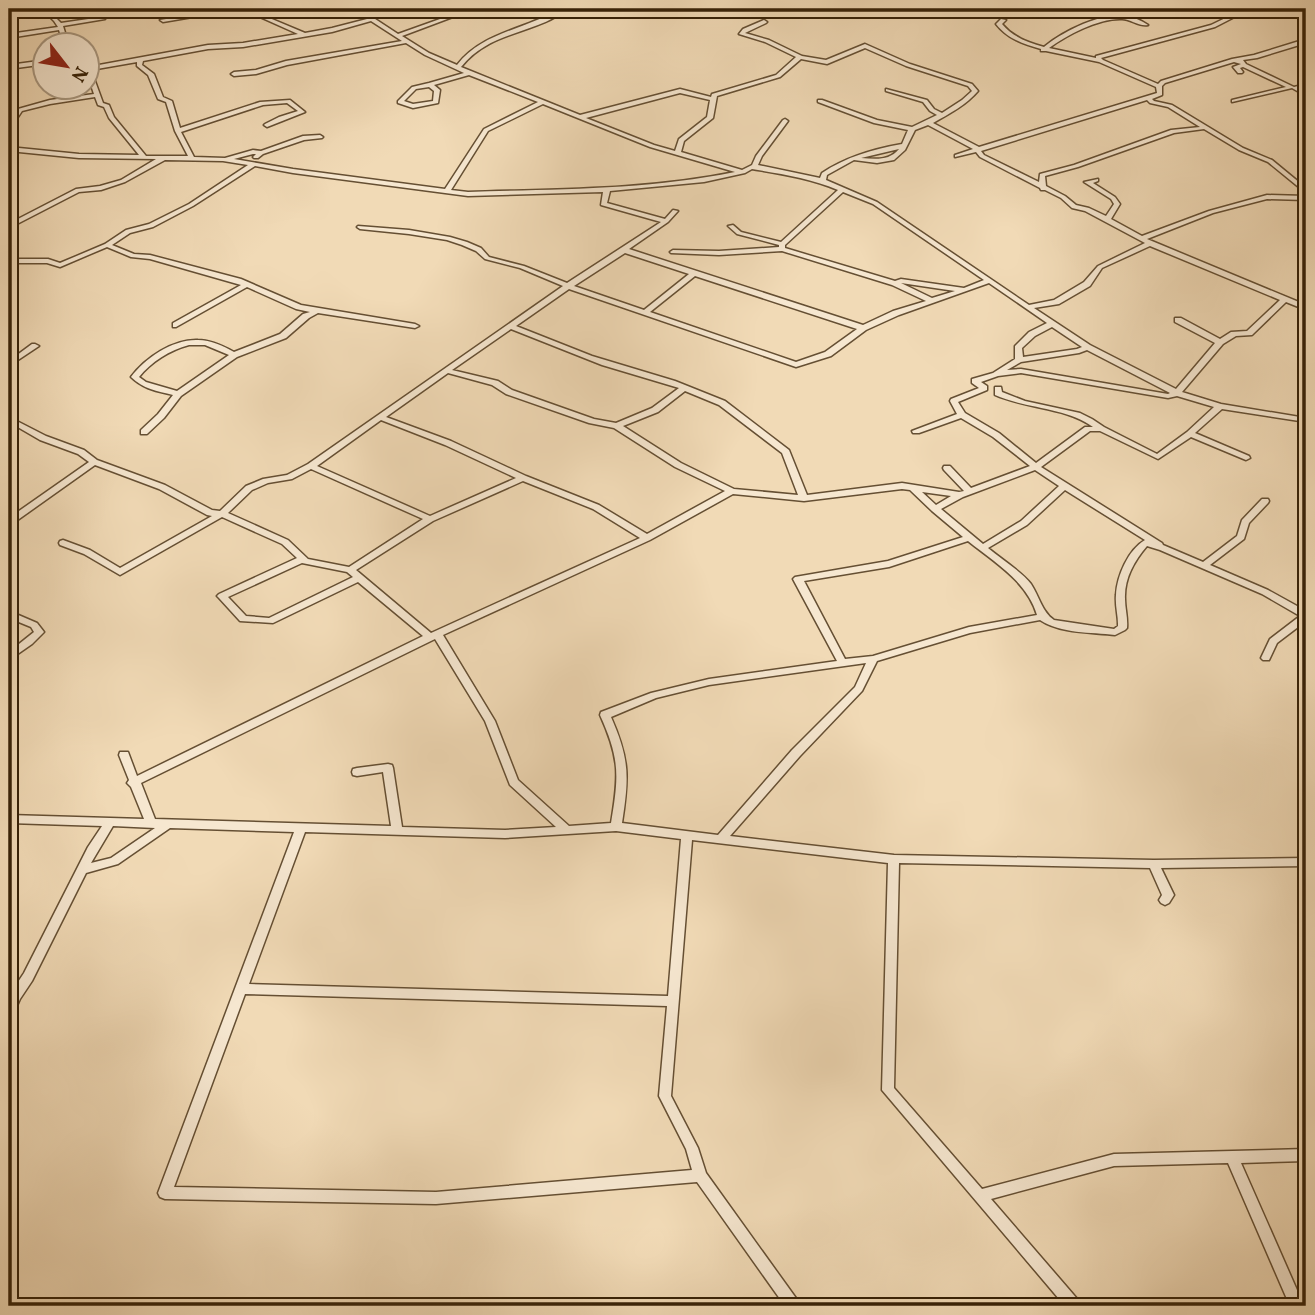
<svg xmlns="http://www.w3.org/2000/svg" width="1315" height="1315" font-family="Vollkorn,serif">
  <rect width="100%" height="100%" fill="#f1dab6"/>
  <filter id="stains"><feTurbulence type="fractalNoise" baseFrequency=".00286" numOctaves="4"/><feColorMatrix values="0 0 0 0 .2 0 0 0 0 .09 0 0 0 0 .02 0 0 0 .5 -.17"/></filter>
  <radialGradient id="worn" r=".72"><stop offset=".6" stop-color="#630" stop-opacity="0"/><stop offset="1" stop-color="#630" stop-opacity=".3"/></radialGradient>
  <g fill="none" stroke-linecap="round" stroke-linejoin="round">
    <g stroke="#654f33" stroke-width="3">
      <path id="minor" d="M42,9h5l14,14 41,-6 3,2 -42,7 6,20h-5l-5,-16 -50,8v-4l49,-7 -4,-6z
        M228,9h12l-77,13 -3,-2z
        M242,9h6l57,24 27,-5 35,-9 -14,-10h5l7,4 13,-4h6l-15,6 29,19 70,-25h6l-72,27 27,17 28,12c20,-26 51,-33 80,-45 10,-4 20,-11 30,-11 -32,26 -77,21 -106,58l119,48 100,-26 31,8 1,-3 64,-19 20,-18 -31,-15 -26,-8 4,-5 21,-9 3,2 -1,1 -21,10 24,7 33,16 24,4 39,-16 45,20 62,20 6,7c-12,14 -29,23 -45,32l46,24 178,-54 -1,-6 -57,-25 -53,-11h-5v-2c-18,-5 -33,-10 -45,-25l5,-5 5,1 -4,4c11,13 25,18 42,23 18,-15 59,-36 83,-31 7,1 15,5 21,9 -9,2 -17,-6 -26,-6 -23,-1 -55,16 -73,29l47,10v-2l115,-31 33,-16h6l-35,18 -114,31 2,2 55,24 3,-3 71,-22 22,-4 52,-16v4l-49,15 -14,2 3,4 48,23 12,-3v4l-5,1 5,3v4l-14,-8 -60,14v-2l54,-13 -43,-20 -3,1 3,4 -1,1h-4l-5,-6 8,-3 -7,-2 -69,21 -3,3v9l-10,4 2,2 18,4 71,43 29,12 34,28v5l-38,-31 -29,-12 -35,-21 -30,4 -96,34 -33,9 1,10 19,10 11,9 13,3 17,8 8,-12 -3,-5 -27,-17 14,-3v2l-5,2 22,14 5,7 -9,15 31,17 67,-25 58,-16 39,1v4l-39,-1 -54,14 -66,26 159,66v5l-20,-8 -34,33 -16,1 -13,8 -41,48 39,12 85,14v4l-84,-13 -27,24 54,23 1,2 -4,2 -55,-23 -33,22 -58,-28h-10l-49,36 121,76 1,2 40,17 34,-26 5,-16 20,-21h6l1,2 -1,2 -19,20 -5,16 -34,26 58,25 38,21v10l-29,22 -8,17h-6l-2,-2 9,-19 30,-23 -38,-22 -102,-44 -13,-4c-13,15 -23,33 -22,53 0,10 3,19 2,29l-2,2 -10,5c-24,-3 -54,-1 -75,-15l-70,13 -93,28 -15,30 -62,65 -70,80 164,19 260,5 152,-2v8l-145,2 13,27 -5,8 -4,2 -4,-2 -2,-3 3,-5 -12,-27 -251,-5 -5,225 88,101 132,-35 192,-5v12l-65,2 63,143h-14l-62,-143 -114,3 -123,33 88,102 2,5h-16l-183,-216 6,-227 -196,-23 -21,256 27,52 8,25 92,128 2,5h-15l-88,-124 -261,22 -271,-5 -5,-2 -2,-4 136,-361 -124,-4 -52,36 -32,9 -54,108 -12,18 -7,16 -4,1v-25h3l12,-18 64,-126 14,-21 -93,-3v-8l135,4 -13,-32 -4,-4 2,-3 -10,-25 1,-3h8l9,24 286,-140 -65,-54 -85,41 -33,-2 -21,-23 -2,-2 2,-2 78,-36 -15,-14 -60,-27 -102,58 -36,-21 -24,-9 -1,-2 1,-2 3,-1 27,10 30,18 92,-52 -5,-1 -48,-26 -64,-24 -83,59 -3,1v-7l80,-56 -11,-8 -38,-14 -31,-18v-5l37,19 38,14 13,10 68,25 47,25 8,1 26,-25 17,-7 24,-4 21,-11 255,-178 -43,-18 -35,-9 -9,-8 -14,-6 -15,-5 -38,-6 -49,-5 -3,-2 1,-1 51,4 41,7 17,5 14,6 8,9 35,9 43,17 94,-61 -60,-17 2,-13 -135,4 -175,-23 -38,-7 -62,40 -40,21 -23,6 -18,12 22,9 16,1 91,24 60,26 114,19 4,2 -4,2 -97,-15 -9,5 -23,20 -49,19 -56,39 -17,22 -17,16h-6v-4l17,-16 15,-19c-16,-4 -30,-6 -42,-18 14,-19 42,-38 67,-37 13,0 25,6 36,12l46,-18 23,-20 7,-2 -14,-3 -49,-22 -71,40h-3v-4l68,-38 -91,-26 -19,-2 -24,-10 -47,20 -13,-4h-38v-4h39l12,4 45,-19 21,-14 23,-6 40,-20 59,-39 -25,-4 -58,-1 -40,22 -24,8 -22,2 -62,32 -8,1v-4h5l62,-32 24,-3 21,-6 35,-21 -77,-1 -70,-7v-4l70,7 60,1 -30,-37 -5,-11 -6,-2 -3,-8 -45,7 -28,7 -4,6 -9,4v-4l5,-2 4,-6 32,-9 44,-6 -6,-18v-9l120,-22 35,-2 55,-9zM371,21l31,20 -116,20 -30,9 -22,2 -3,2 3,2 22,-2 31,-9 119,-22 19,12 39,18 -35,10 -17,4 -14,14v2l15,5 25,-5 2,-13 -6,-5 35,-10 69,27 -54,27 -39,60 -152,-20 -59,-10 19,-5h3l-3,3 1,1h4l5,-4 41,-14 18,-2 1,-1 -3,-2 -17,1 -42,15 -8,-1 -28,8 -31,-1 -13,-25 82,-27 24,-2 11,8 -19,6 -14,7 -1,1 3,2 38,-15 -15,-12 -30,2 -80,26 -8,-27 -9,-4 -9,-23 -12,-9 1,-4 65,-12 35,-2 89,-15zM865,48l41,18 62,20 4,5 -10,9 -20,13 -8,-4 -7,-9 -41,-11v2l37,11 7,9 7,4 -25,12 -35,-7 -55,-20h-4v2l56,21 34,7 -6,14c-29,5 -56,13 -80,29l-2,5 -62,-13 4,-9 26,-35 -3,-2 -2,1 -27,36 -4,9 -10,5 -61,-18 3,-11 29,-23 4,-22 63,-19 21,-18 26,5zM137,62v4l11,9 10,24 8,3 9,29 13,25h-42l-32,-39 -5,-12 -6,-2 -12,-33zM429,87l5,4 -1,10 -20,3 -9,-3 12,-12zM680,93l30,7 -3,17 -28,22 -4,12 -21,-6 -68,-27zM1147,100l3,3 18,4 32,20 -29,3 -97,35 -34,9 -1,8 -55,-27 -3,-4zM543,104l107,43 85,25c-88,18 -178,17 -267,20l-17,-2 37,-59zM928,125l45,24 -18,6v2l21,-5 4,5 60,31 1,2h4l16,8 11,10 13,3 60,32 -47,23 -14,16 -30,18 -25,5 -152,-103 -51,-22 1,-5 27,-15 23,3 17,-3 11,-10 10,-20zM899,149c-10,12 -23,10 -38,9zM752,169c29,5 58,9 86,21l-57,52 -40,-10 -8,-7 -5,1 9,8 42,11v2l-60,4 -46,-1 -3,2 1,1 48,2 63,-4 110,34 34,16 -33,10 -30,14 -234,-76 39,-27 10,-11 -5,-1 -8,9 -58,-16 3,-12 94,-9 41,-9zM843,192l30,12 111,76 -20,8 -63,-9 -6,2 -110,-33v-3zM1150,246l130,54 -33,31 -16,1 -11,7 -39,-21h-6v4l40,21 -39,46 -86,-44 -56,-37 25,-4 31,-18 12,-18zM625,253l64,21 -45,36 -70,-24zM695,276l162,53 -32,23 -29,10 -146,-50zM901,283l54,8 -23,7zM989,283l58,40 -18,9 -14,14v13l-22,14 -21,6v4l7,5 -28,11 -1,2 7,13 -45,17 1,2h6l42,-15 32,19 37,29 -59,22 -21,-22h-6l-1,2 1,2 20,21 -5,1 -57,-9 -95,12 -18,-45 -64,-49 -50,-20 -83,-25 -76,-30 53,-37 227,78 35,-11 35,-26 33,-15zM1052,327l30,20 -5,2 -54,8 -1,-9 13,-12zM511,329l91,36 77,23 -27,20 -36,15 -22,-4 -82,-29 -14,-9 -46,-11zM189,345h16l24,10 -52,36 -31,-9 -7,-5c12,-15 31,-27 50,-32zM1087,350l83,43 -2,1 -147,-25 -14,1 14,-8 58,-9zM448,373l44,12 14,9 83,29 25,5 61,39 50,24 -78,43 -48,-29 -73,-29 -75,-35 -65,-24zM1021,373l147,25 9,-2 37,11 -27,25 -30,22 -53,-27 -12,-8 -12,-6 -55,-12 -23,-9 -1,-5h-6v8c31,14 71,12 98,32h-8l-49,36 -37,-30 -34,-20 -7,-11 29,-12v-4l-6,-4 17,-6zM685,391l34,14 63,48 16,42 -64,-6 -53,-26 -58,-37 35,-14zM381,420l64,25 71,33 -86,38 -113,-50zM311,469l112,50 -74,48 -41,-8 -20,-19 -60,-27 24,-23 16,-7 24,-4zM1035,470l24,16 -38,35 -38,23 -42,-35 22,-12zM523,481l70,28 47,29 -209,95 -75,-63 77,-49zM902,489l8,1 22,21 31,26 -75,24 -93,16 -2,2 44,82 -128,18 -58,14 -50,19 -1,3c20,44 19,61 11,108l-42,3 -51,-46 -23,-59 -52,-86 207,-95 83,-46 71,7zM1065,490l80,50c-17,10 -28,36 -29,55 -1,10 2,20 2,29v2l-4,3 -60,-9c-12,-8 -15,-24 -23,-36 -9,-12 -31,-26 -43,-36l39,-23zM922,492l29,4 -15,9zM968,541c26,21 59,40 69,74l-68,12 -96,29 -28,3 -41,-78 85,-14zM302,563l45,9 6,5 -84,41 -23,-2 -18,-19zM435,639l50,82 25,64 46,42 -51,3 -103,-3 -9,-59 -1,-3 -4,-1 -31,4 -4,1 -1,3 1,3 4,1 26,-4 8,54 -236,-7 -14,-36zM866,663l-11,24 -63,63 -74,85 -96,-12c7,-45 8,-63 -11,-106l45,-19 53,-13zM113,826l42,2 -44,30 -20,5zM616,831l65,8 -13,157 -419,-12 56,-152 200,6zM245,994l422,12 -8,90 27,53 6,21 -256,22 -262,-5z
        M1003,9h6l2,2 -5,1z
        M46,60v4l-37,5v-4z
        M32,344h3l4,2 -30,20v-5z
        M9,611l28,12 7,9 -12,12 -23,16v-8l25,-20 -3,-5 -22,-9z"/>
    </g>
    <use href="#minor" fill="#f6e7d0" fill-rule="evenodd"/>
  </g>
  <rect width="1315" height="1315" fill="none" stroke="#f1dab6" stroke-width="35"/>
  <rect x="10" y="10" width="1294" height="1294" fill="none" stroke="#362107" stroke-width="3.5"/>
  <rect x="18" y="18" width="1280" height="1280" fill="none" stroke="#362107" stroke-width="2"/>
  <g transform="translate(66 66) rotate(121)"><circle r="33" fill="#f6e7d0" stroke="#a99880" stroke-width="2"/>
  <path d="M0-5L12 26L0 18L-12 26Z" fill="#8f2418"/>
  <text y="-10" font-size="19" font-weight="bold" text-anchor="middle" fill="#362107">N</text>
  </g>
  <rect width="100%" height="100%" filter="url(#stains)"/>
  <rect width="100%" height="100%" fill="url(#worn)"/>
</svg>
